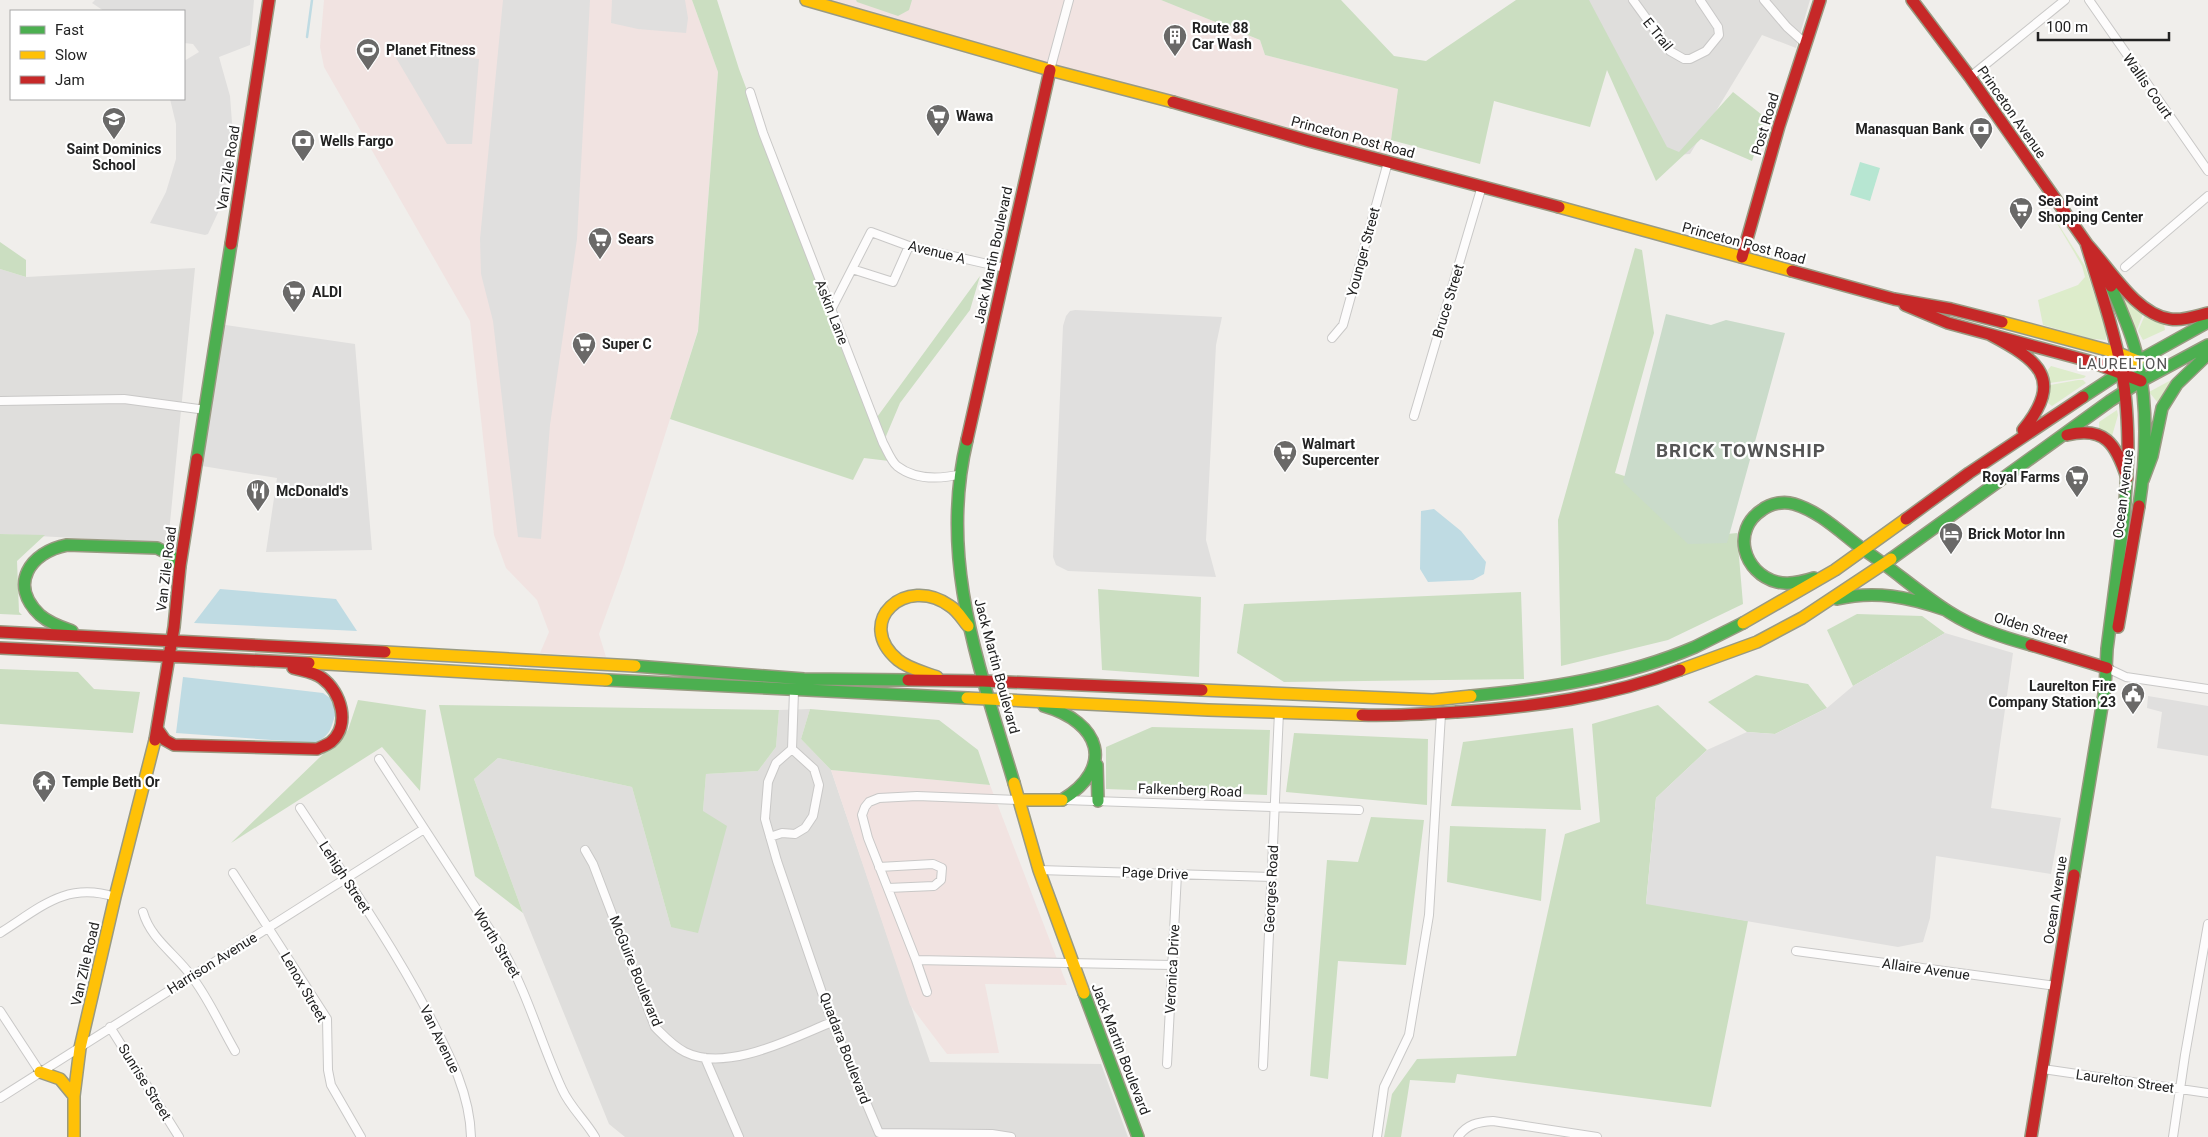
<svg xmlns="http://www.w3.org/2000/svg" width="2208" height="1137" font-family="Roboto,sans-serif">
  <rect width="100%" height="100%" fill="#f0eeeb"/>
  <path fill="#dfdedc" d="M1580,0h230l-14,48 -34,-13 -72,119 -28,2z
    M195,268l-27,275 -168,-9v-265l26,8z
    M810,709l-9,30 30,31 99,292 171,2 27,73h-503l-16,-13 -86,-211 -49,-134 24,-21 134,29 39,140 32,-116 3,-37 52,-3 18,-24 3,-37z"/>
  <path fill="#f1e3e1" d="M324,0h368l26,72 -20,258 -74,235 -25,69 7,23 -66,-4 9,-21 -12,-32 -31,-32 -12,-33 -24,-214 -146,-254 -4,-20z
    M806,0h355l99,40 5,15 133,34 -10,73z
    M831,770l159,15 77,200 -82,-1 14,69 -52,1 -37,-49z"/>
  <path fill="#ddeccb" d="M2043,200l42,66 21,64v10l-14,-1 -49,-14 -5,-25 40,-15 7,-8 -3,-11 -8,-14z
    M2123,294l20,20 -8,21 -15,-40z
    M2145,315l19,9 1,6 -22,10 -5,-9z
    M2051,366l35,10 -2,2 -34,5 -3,-12z
    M2173,379l-14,25 -10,-12z
    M2078,380h5l3,3 -34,23 -4,-3 2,-18z
    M2117,410l1,5 -6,21 -13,-8v-6z"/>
  <path fill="#cbdec1" d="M692,0h25l22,69 133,355 108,-148 -10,34 -70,93 -19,45 8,13 -25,-3 -11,22 -183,-61 28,-88 20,-259z
    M856,0h56l-3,10 -11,6 -41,-14z
    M1161,0h180l53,56 32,5 90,-61h73l78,147 12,5 54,-60 33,26 -14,43 -51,-22 -45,42 -49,-111 -17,57 -96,-26 -14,63 -89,-24 7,-51 -133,-34 -5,-15z
    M0,242l26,18v17l-26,-8z
    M1635,248l7,2 12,83 -39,140 57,18 16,47 49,-5 6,71 -75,36 -107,26 -3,-146z
    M0,534l45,1 -28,26 2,51 3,3 -22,-1z
    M1098,589l103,8 -2,80 -97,-7z
    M1521,592l3,87 -240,3 -47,-29 7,-49z
    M1857,614l65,2 23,17 -92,53 -26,-56z
    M0,669l78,3 16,17 46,3 -7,41 -133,-9z
    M1756,675l52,9 19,24 -52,26 -28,-2 -39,-30z
    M358,700l68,10 -6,81 -38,-44 -151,96 117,-113z
    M439,705l340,5 -3,37 -18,24 -52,3 -3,37 24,15 -29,107 -27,-6 -39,-140 -134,-29 -24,21 49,134 -48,-37z
    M1658,705l49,45 -51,48 -10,105 102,18 -37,186 -254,-33 -2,9 -45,-3 -9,57h-17l8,-43 25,-35 99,-3 49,-222 35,-12 -8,-98z
    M810,709l129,11 39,30 12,35 -159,-15 -30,-31z
    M1152,727l118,3 -3,65 -161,-6v-42z
    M1573,728l8,82 -130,-4 12,-64z
    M1294,733l134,6 -1,66 -141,-13z
    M1371,817l53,3 -18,145 -68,-4 -10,118 -18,-3 17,-216 31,2z
    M1450,826l96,3 -5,72 -94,-19z"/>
  <path fill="#cadbca" d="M1666,314l45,11 15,-5 59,13 -58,210 -39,1 -65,-62z"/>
  <path fill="#b7e6d2" d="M1860,162l20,6 -10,33 -20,-6z"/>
  <path fill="#e0dfde" d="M95,0h159l-4,45 -31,12 11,39 3,40 -1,21 -10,47 -14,30 -3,1 -55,-12 16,-31 10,-33v-35l-6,-25h14v-38l15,-9 -6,-8 -9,-1v-32h-80l-12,-8z
    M503,0h87l-13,239 -27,186 -9,114 -23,-2 -25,-216 -12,-47 -1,-35z
    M612,0h73l3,18 -2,15 -48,-4 -27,-6z
    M389,46l90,13 -7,85h-25z
    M1075,310l147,7 -6,28 -10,195 10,37 -148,-6 -12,-6 -3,-8 10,-231 3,-10 4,-5z
    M219,324l136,20 17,206 -106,2 11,-74 -81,-13z
    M1945,633l68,20 -22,155 70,10 -10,56 -115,-18 -6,62 -7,24 -25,5 -252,-43 10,-106 51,-48 40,-18 28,2 52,-26 26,-22z
    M2148,696l60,10v50l-51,-8 5,-36 -15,-4z"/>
  <path fill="#bfdbe3" d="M1434,509l27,22 25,31 -2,12 -11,6 -45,2 -8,-13 1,-58z
    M220,589l116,10 21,32 -163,-8z
    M183,677l140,16 7,5 6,14c-5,16 -5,24 -22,31l-138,-10z"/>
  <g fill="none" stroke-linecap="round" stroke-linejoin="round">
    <path stroke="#bfdbe3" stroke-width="2.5" d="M307,37l5,-37"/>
    <g stroke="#c9c8c7" stroke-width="10">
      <path id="street" d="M1633,0l37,51 14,8h6l16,-8 13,-16 -1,-8 -18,-27
        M1764,0l23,27 19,17
        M2089,0l119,171
        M1050,70l19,-70
        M1970,77l95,-77
        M750,92l13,41 120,310c4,7 8,18 14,23 18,14 44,13 65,8
        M2125,267l83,-71
        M852,269l41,13 16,-36
        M831,310l40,-78 38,14 96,22
        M1332,338l11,-13 45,-163
        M0,401l124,-2 82,11
        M1414,416l68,-230
        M2107,668l19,9 82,12
        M794,691l-2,58 -16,14 -8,19 -3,37 12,42 55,161 47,111 113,1 19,3
        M379,759l124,191c25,45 38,93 59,139 8,18 23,31 33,48
        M1020,800l-103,-4 -38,2 -10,4 -4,5 -3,8 6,23 48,122 256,5
        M1064,800l295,10
        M300,808c44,67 90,133 128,205 20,39 42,79 43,124
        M770,837l12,-4 13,1 10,-6 8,-12 6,-31 -5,-16 -22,-20
        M585,850l8,14 62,163c9,9 18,19 30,25 42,21 107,-14 147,-30
        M879,867l54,-3 9,4 -1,12 -7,6 -46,2
        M1039,870l233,7
        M233,873l94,146 1,51 3,15 30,52
        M143,912c8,28 33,42 49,65 17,22 29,50 43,74
        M0,933c40,-25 66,-52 115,-36
        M1796,951l260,35
        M916,960l11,32
        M0,1011l40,61
        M110,1027l69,110
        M705,1058l34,79
        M1167,1064l10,-190
        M1263,1066l16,-354
        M2043,1069l165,24
        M0,1098l424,-269
        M1377,1137l7,-50 25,-52 20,-120 12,-201
        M1458,1137c9,-13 20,-15 35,-16l104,16
        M2173,1137l12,-82 23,-131"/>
    </g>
    <g stroke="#999a82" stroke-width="14">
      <path id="fast" d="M2111,286c10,24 22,50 27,75 10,47 8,99 1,145
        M2083,397l55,-36 70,-39
        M967,440c-29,121 13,228 47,343
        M197,459l34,-215
        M2143,480l9,-24 10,-48 15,-24 31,-30
        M1864,550c29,19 55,43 85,62 25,16 53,25 82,33
        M1891,559l219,-158 31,-20 67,-36
        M1814,578c-12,4 -25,7 -37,4 -34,-9 -46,-52 -15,-72 9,-7 22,-9 32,-6 27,8 48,30 70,46
        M1837,599c38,-9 72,-2 109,11
        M72,631c-11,-4 -23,-8 -32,-16 -32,-30 -10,-63 27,-70l90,3 14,7 9,11
        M635,666l169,13 104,1
        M607,680l360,18
        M1471,696c76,-7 154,-19 224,-49 16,-8 32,-16 48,-24
        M1044,706c56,16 72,61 18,94
        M1097,765l1,36
        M2074,875l31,-187 2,-39 17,-131 4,-64
        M1084,993l54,144"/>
    </g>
    <g stroke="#999a82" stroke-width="14">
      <path id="slow" d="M806,0l244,70 123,32
        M1559,207l233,64
        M2002,322l116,31 20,8
        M1743,623l92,-53 71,-51
        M385,652l250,14
        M309,663l298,17
        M1680,670l77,-28 45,-24 89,-59
        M937,677c-13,-5 -28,-8 -39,-17 -45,-38 8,-86 52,-54 8,5 12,13 18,20
        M1202,690l231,10 38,-4
        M967,698l241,12 154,5
        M1014,783l25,87 45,123
        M1020,800h42
        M40,1072l20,7 14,17
        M74,1137v-41l6,-48 35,-151 40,-157"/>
    </g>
    <g stroke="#999a82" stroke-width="14">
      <path id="jam" d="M1912,0l58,77 131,187 10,22
        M1173,102l136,39 250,66
        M2086,243c13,43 28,86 36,130 5,27 6,54 6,81
        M2086,243c23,24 49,71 84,76 13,2 26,-3 38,-6
        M231,244l38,-244
        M1742,257l37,-131 41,-126
        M1792,271l102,28 57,10 51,13
        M1905,305l43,18 141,38 52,20
        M1989,334c49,26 76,44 34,96
        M2067,435c38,-9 49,9 60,43
        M967,440l83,-370
        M1906,519l63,-46 114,-76
        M2118,627l21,-121
        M0,632l385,20
        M2031,645l76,23
        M0,648l309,15
        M908,680l75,1 219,9
        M1362,715c32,1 63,-1 95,-3 76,-5 152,-15 223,-42
        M158,730l7,10 9,5 143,4c4,-2 10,-4 14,-7 20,-17 10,-50 -9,-64 -8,-6 -19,-7 -29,-10
        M155,740l19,-113 6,-61 17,-107
        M2031,1137l43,-262"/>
    </g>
    <use href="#street" stroke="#fdfcfc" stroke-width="8"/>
    <use href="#fast" stroke="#4caf50" stroke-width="11"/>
    <use href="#slow" stroke="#ffc107" stroke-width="11"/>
    <use href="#jam" stroke="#c62828" stroke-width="11"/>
  </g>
  <defs>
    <g id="building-pin" transform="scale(1.25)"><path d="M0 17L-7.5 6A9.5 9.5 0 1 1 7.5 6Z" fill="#6a6968" stroke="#fff"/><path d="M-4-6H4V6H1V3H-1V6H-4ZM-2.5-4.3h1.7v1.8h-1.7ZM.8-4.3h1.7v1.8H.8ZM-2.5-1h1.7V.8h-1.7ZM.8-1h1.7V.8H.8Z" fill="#fff"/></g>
    <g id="stadium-pin" transform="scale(1.25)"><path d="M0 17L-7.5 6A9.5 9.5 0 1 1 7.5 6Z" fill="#6a6968" stroke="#fff"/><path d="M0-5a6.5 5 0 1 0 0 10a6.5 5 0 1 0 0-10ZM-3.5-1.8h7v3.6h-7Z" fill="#fff"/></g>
    <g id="supermarket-pin" transform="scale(1.25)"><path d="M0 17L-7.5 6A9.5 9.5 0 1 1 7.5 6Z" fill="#6a6968" stroke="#fff"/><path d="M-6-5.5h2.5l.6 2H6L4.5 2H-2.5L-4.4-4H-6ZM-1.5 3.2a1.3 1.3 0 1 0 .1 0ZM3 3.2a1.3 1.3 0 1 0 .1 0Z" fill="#fff"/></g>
    <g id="school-pin" transform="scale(1.25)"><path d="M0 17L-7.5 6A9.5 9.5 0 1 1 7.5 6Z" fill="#6a6968" stroke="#fff"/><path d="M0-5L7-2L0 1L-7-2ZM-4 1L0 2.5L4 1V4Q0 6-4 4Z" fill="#fff"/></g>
    <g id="bank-pin" transform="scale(1.25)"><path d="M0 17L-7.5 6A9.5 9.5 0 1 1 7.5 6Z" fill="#6a6968" stroke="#fff"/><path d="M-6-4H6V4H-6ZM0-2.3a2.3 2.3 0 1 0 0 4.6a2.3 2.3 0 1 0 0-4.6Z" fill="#fff"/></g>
    <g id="restaurant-pin" transform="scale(1.25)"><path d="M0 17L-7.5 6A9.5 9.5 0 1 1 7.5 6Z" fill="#6a6968" stroke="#fff"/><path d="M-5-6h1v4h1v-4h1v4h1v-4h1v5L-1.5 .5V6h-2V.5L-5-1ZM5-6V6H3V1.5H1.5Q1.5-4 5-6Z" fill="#fff"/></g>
    <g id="hotel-pin" transform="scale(1.25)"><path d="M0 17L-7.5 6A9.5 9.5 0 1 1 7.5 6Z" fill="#6a6968" stroke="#fff"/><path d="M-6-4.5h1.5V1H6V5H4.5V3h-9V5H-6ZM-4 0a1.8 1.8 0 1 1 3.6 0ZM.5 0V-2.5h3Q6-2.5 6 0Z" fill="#fff"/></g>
    <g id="civic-pin" transform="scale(1.25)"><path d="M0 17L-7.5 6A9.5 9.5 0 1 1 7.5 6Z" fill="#6a6968" stroke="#fff"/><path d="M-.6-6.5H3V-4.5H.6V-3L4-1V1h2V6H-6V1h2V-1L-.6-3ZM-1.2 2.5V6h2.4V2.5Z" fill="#fff"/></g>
    <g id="temple-pin" transform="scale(1.25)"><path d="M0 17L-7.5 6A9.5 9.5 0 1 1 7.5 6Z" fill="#6a6968" stroke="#fff"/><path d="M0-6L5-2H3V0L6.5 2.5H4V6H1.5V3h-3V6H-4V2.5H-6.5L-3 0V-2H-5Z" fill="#fff"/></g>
  </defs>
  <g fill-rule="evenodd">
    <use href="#building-pin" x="1175" y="36"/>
    <use href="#stadium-pin" x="368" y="50"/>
    <use href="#supermarket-pin" x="938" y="116"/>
    <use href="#school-pin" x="114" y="119"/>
    <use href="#bank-pin" x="1981" y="129"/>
    <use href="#bank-pin" x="303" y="141"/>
    <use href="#supermarket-pin" x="2021" y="209"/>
    <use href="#supermarket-pin" x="600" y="239"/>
    <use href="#supermarket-pin" x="294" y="292"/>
    <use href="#supermarket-pin" x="584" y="344"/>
    <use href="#supermarket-pin" x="1285" y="452"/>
    <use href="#supermarket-pin" x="2077" y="477"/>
    <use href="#restaurant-pin" x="258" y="491"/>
    <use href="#hotel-pin" x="1951" y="534"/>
    <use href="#civic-pin" x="2133" y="694"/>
    <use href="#temple-pin" x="44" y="782"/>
  </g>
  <g text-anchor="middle" stroke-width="4.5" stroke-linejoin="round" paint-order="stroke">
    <g font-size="14" font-weight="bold" fill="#222" stroke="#fff" text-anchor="start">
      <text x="1192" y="33">Route 88<tspan x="1192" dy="16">Car Wash</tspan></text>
      <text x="386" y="55">Planet Fitness</text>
      <text x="956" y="121">Wawa</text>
      <text x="1964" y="134" text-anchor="end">Manasquan Bank</text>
      <text x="320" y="146">Wells Fargo</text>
      <text x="114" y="154" text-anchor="middle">Saint Dominics<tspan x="114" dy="16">School</tspan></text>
      <text x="2038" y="206">Sea Point<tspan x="2038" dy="16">Shopping Center</tspan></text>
      <text x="618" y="244">Sears</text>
      <text x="312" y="297">ALDI</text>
      <text x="602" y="349">Super C</text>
      <text x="1302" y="449">Walmart<tspan x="1302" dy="16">Supercenter</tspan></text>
      <text x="2060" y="482" text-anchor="end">Royal Farms</text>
      <text x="276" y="496">McDonald's</text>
      <text x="1968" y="539">Brick Motor Inn</text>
      <text x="2116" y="691" text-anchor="end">Laurelton Fire<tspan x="2116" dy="16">Company Station 23</tspan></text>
      <text x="62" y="787">Temple Beth Or</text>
    </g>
    <g font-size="14" fill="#222" stroke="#fff">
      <text transform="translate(1658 34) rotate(51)" y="5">E Trail</text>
      <text transform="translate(2148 86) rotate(55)" y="5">Wallis Court</text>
      <text transform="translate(2012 112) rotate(55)" y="5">Princeton Avenue</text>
      <text transform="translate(1765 124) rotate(-73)" y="5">Post Road</text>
      <text transform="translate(1353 137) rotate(15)" y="5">Princeton Post Road</text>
      <text transform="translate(228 168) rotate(-81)" y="5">Van Zile Road</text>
      <text transform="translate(1744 243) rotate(15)" y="5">Princeton Post Road</text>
      <text transform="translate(937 252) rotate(14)" y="5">Avenue A</text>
      <text transform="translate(1363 252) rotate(-75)" y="5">Younger Street</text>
      <text transform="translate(993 255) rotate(-78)" y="5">Jack Martin Boulevard</text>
      <text transform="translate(1448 301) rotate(-73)" y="5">Bruce Street</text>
      <text transform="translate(832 312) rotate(69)" y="5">Askin Lane</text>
      <text transform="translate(2123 494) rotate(-83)" y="5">Ocean Avenue</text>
      <text transform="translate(166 569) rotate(-83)" y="5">Van Zile Road</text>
      <text transform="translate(2031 628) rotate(17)" y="5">Olden Street</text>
      <text transform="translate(997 666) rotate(75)" y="5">Jack Martin Boulevard</text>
      <text transform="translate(1190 790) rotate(2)" y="5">Falkenberg Road</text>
      <text transform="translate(1155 873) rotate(2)" y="5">Page Drive</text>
      <text transform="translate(345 877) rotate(57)" y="5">Lehigh Street</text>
      <text transform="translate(1271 889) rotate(-87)" y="5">Georges Road</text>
      <text transform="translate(2055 900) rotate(-81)" y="5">Ocean Avenue</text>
      <text transform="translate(497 943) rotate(59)" y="5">Worth Street</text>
      <text transform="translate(212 963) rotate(-32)" y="5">Harrison Avenue</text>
      <text transform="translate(85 964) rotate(-77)" y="5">Van Zile Road</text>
      <text transform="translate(1172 969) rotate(-87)" y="5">Veronica Drive</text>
      <text transform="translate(1926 969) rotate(8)" y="5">Allaire Avenue</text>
      <text transform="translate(636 971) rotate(68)" y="5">McGuire Boulevard</text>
      <text transform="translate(304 987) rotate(60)" y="5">Lenox Street</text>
      <text transform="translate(440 1039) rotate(64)" y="5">Van Avenue</text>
      <text transform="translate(845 1048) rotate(69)" y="5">Quadara Boulevard</text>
      <text transform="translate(1121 1049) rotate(69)" y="5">Jack Martin Boulevard</text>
      <text transform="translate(2125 1081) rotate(8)" y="5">Laurelton Street</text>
      <text transform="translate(145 1082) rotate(58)" y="5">Sunrise Street</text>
    </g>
    <g font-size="15" letter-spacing="1" fill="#555" stroke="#fff">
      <text x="2123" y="369">LAURELTON</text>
    </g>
    <g font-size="19" font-weight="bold" letter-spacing="1" fill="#555" stroke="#fff">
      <text x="1741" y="457">BRICK TOWNSHIP</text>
    </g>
  </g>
  <rect x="10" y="10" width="175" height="90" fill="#ffffff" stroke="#a7a7a7"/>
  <rect x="20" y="26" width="25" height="8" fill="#4caf50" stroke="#a7a7a7"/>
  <text x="55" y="35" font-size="15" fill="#222222">Fast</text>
  <rect x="20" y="51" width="25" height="8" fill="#ffc107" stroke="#a7a7a7"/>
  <text x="55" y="60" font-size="15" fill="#222222">Slow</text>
  <rect x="20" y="76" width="25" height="8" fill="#c62828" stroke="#a7a7a7"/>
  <text x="55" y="85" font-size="15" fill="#222222">Jam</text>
  <path d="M2038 32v8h131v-8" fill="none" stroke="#222222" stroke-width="2.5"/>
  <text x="2046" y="32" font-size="15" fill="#222222" stroke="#ffffff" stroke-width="4" paint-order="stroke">100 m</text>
</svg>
